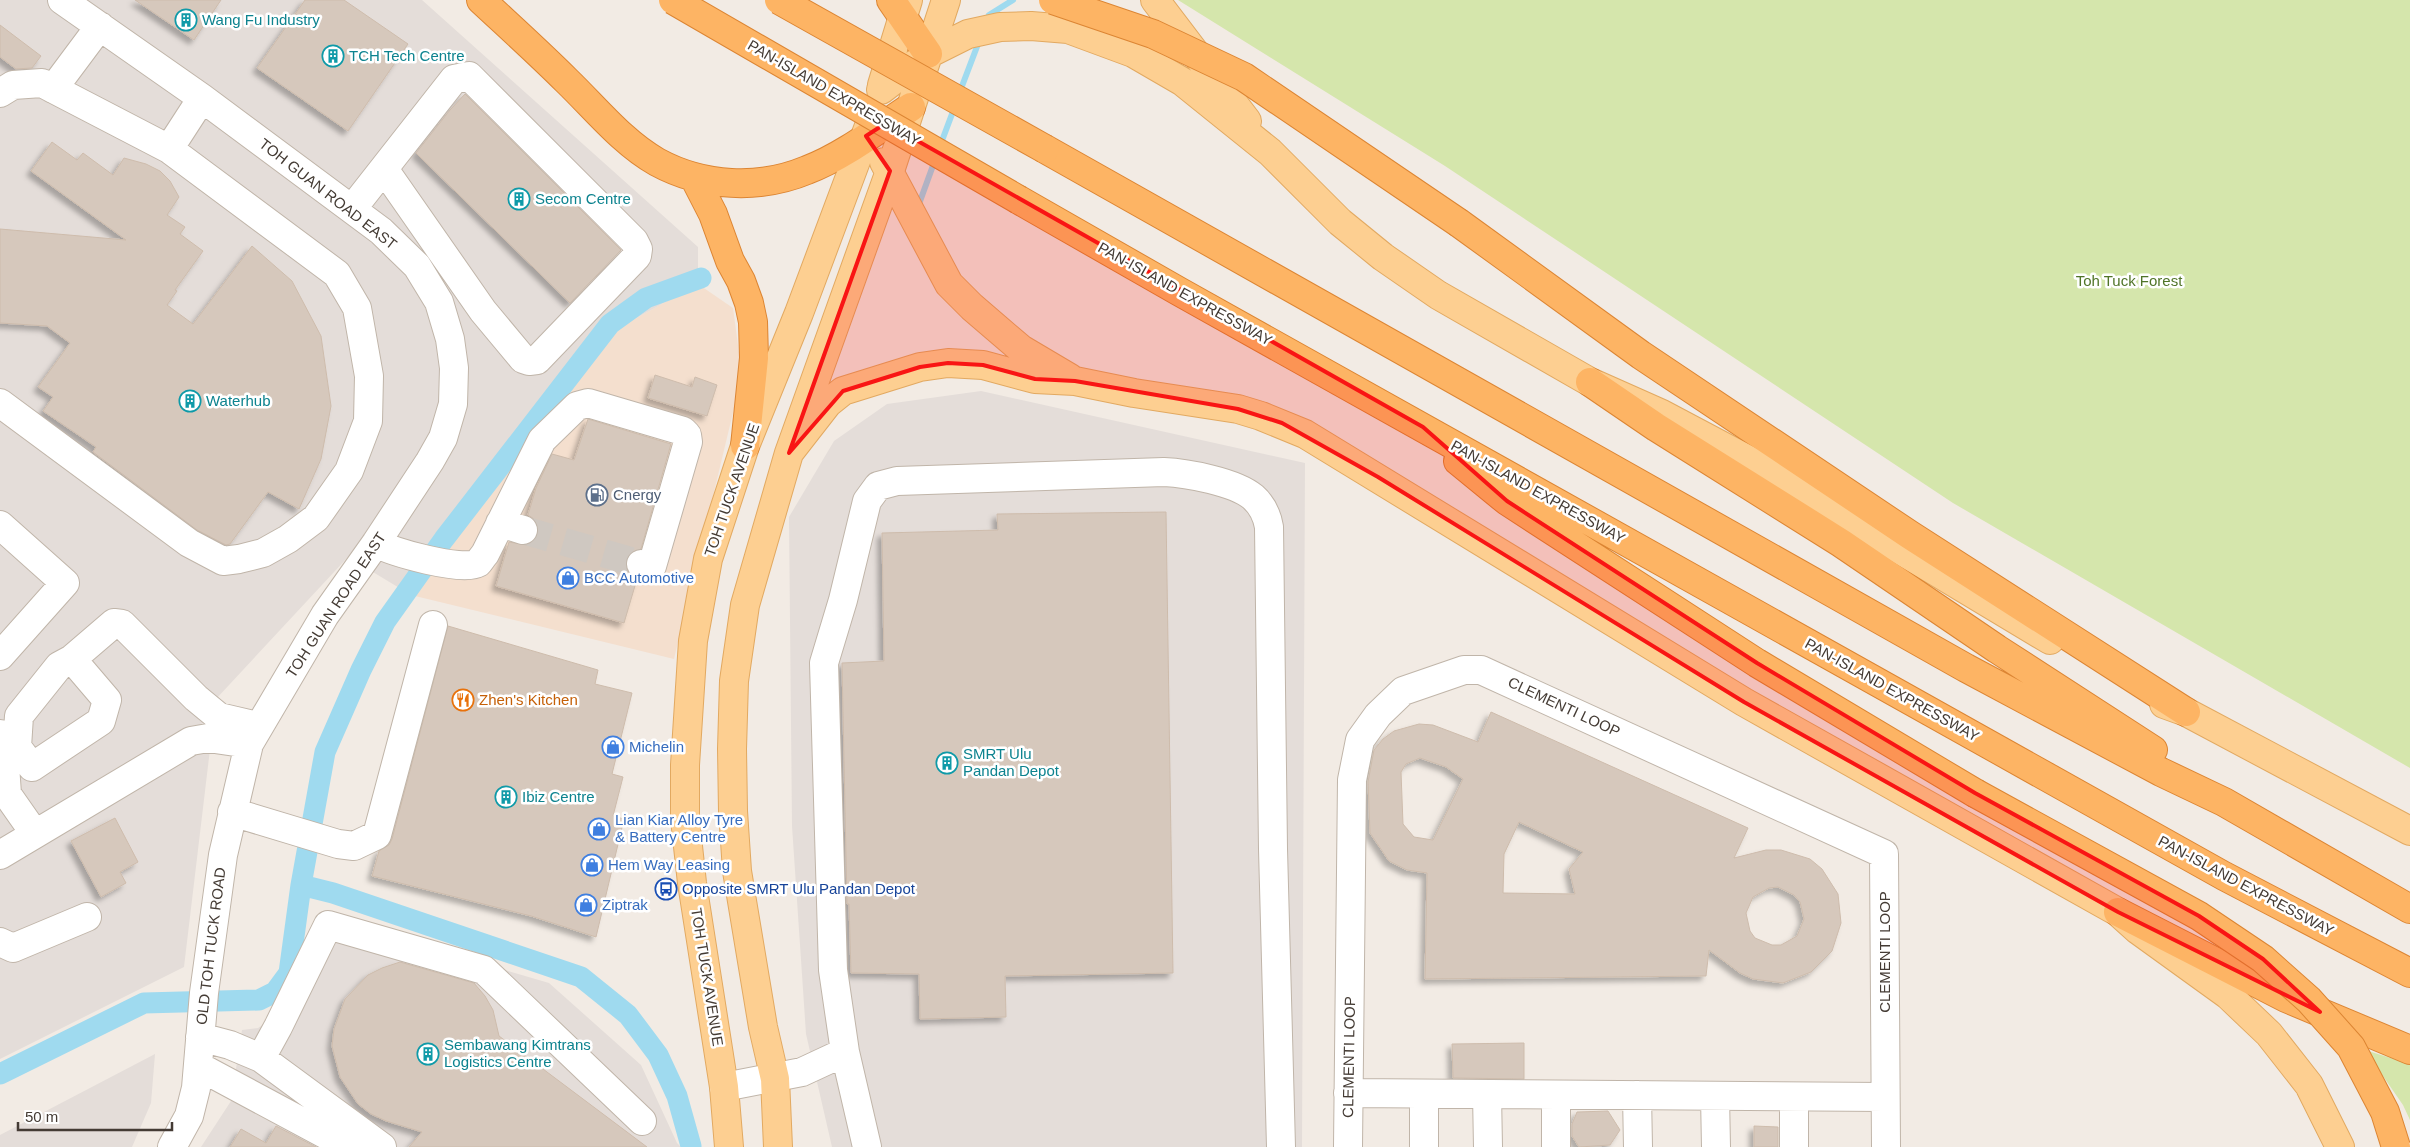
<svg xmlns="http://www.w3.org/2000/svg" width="2410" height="1147" font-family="Arial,sans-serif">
  <defs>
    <filter id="shadow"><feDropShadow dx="-4.5" dy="4.5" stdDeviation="2.5" flood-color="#0004"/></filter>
  </defs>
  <rect width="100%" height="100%" fill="#f2ebe4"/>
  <path fill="#f4dfce" d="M698,284l35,24 9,67 -68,284 -263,-64 202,-264z"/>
  <path fill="#e4ddd9" d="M0,0h422l276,247v37l-85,47 -202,264 -63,-38 -132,142 -32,268 -184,92z
    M981,391l324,72 -3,684h-470l-26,-113 -14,-208 -3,-309 45,-76 53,-37z
    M321,916l228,67 92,82 36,78 4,4h-480l30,-46 11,-71 16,-2 30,-20z
    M155,1054l-4,49 -19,44h-132v-12z"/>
  <path fill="#d5e6ac" d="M1178,0h1232v768l-457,-265 -508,-337z
    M2365,1050l45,14v56l-7,-15z"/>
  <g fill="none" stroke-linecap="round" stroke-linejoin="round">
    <path stroke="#9fdaef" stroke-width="6" d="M989,15l24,-15
      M959,94l19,-50
      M940,146l15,-40
      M919,204l16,-44"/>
    <path stroke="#9fdaef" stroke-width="21" d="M301,885l24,-133 36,-82 24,-48 59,-83 166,-215 36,-26 55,-20
      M0,1074l144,-71 115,-3 16,-8 14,-19 12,-88 32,8 248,84 47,38 30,40 19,41 14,50"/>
  </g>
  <path fill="#d6c8bc" stroke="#cebcac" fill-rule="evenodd" filter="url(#shadow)" d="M135,0h86l-27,40z
    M305,0h39l64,44 -60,87 -91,-63z
    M0,25l41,31 -9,12 -16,1 -16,-12z
    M465,94l156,156 -51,53 -154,-150 34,-43z
    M52,142l25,18 6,-7 30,22 11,-17 22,6 14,7 10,10 9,16 -12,18 18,12 -5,7 23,17 -28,39 2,1 -10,14 26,19 59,-78 40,35 29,55 10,70 -10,53 -22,50 -31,-17 -38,52 -4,1 -29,-15 -104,-78 3,-5 -53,-36 10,-14 -15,-10 32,-44 -23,-17 -47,-3v-94l126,11 -95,-69z
    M655,375l37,12 3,-10 22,8 -10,31 -59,-18z
    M588,419l83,25 -30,105 -12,5 -3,7 1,9 10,9 -13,44 -128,-37 13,-44 18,3 7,-4 4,-6v-9l-4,-7 -6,-4 8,-27 16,-34 22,6z
    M1166,512l7,461 -168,3 1,41 -86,2 -1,-45 -68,-1 -2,-69h-2l-5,-241 42,-2 -2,-128 116,-3 -1,-16z
    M448,626l150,44 -3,14 37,9 -20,81 11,3 -10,39 11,3 -28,118 -65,-21 -159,-40 7,-25 10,-6 3,-6z
    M1491,712l257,116 -14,30 32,-8h15l29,9 12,10 16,25 3,29 -9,28 -21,21 -28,11 -30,-4 -13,-6 -31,-23 -3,26 -281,3 2,-106 -20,-3 -18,-9 -19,-28 -2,-51 6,-32 9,-11 11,-8 25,-7 14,1 45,17zM1420,758l26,9 17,12 -30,61 -19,-3 -11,-13 -2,-52 5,-8zM1519,822l64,30 -14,17 6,25 -72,-1 1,-39zM1778,887l16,8 6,7 4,17 -7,17 -16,9h-9l-17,-7 -5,-7 -4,-18 7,-16 16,-9z
    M115,818l23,44 -18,10 6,11 -25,14 -30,-56z
    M400,962l74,21 11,13 8,14 6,26 148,111h-238l13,-15 -36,-11 -15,-7 -13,-10 -18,-27 -8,-31 2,-17 11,-30 23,-24 14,-7z
    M1524,1043v36l-71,-1 -1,-34z
    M1608,1111l12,19 -10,15 -31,2 -7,-11v-12l5,-12z
    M276,1126l40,21h-86l11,-18 25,14z
    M1754,1126l24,1v20h-24z"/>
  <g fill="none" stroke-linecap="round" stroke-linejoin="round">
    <path stroke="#cfc8c1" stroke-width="28" stroke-dasharray="28 14" stroke-linecap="butt" d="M523,530l118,34"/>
    <g stroke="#c0b5a9" stroke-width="30">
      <path id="minor" d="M62,0l140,98 179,133 36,35 22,36 11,37 4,29 -1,36 -10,34 -13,23 -54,82 -51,72 -76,129 -26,111 -19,138 -8,95 -7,28 -17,31
        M53,89l47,-63
        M0,93l13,-8 29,-2 127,66 168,125 20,34 12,68 -1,45 -19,50 -33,47 -28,21 -25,14 -24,6 -16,2 -34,-18 -189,-140
        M169,149l33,-51
        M352,209l102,-130 15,-3 165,165 4,8 -1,7 -100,104 -8,1 -6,-2 -40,-48 -99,-142
        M500,523l23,7
        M0,525l65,58 -65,73
        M376,543c15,9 87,29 102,20 2,-2 5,-7 7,-9l57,-114 35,-34 11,-3 95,28 4,4 1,7 -36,124 -11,-2
        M72,659l35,41 -6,21 -69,46 -15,-20 2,-31 40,-50 13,-7 42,-36 8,1 74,74 23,19 39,9
        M0,734l3,2 4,58 28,40
        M232,812l106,32 16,2 23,-11 56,-210
        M0,855l191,-114 17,-3 41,6
        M0,942l13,6 74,-31
        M200,1037l30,8 31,13 121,89
        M261,1058l17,-31 50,-102 156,45 158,151
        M198,1066l151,81
        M724,1087l78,-15 43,-20
        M1348,1093l537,4
        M1424,1094v53
        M1487,1094l1,53
        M1556,1095v52
        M1637,1095l1,52
        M1715,1096l1,51
        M1794,1097v50
        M867,1147l-22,-95 -12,-82 -9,-307 19,-63 24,-99 11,-15 19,-5 267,-9c23,1 71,10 89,25 9,8 14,18 16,30l4,322 8,298
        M1348,1147l4,-367 8,-40 18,-25 25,-24 61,-21h17l403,184 2,293"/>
    </g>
    <g stroke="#e2a961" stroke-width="30">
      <path id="major" d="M1155,0l92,121
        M882,85l26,-85
        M881,90l47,-36 40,-20 32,-7 31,-1 37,3 65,24 50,29 87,70 70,70 43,35 55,38 152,87 72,32 100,53 288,173
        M884,162l65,122 23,23 49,42 49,29
        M789,453l39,-50 15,-12 77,-24 28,-4 35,2 52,14 40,2 59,12 104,16 23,7 44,18 439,268 374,210 20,18 90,65 41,39 40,51 31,62
        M2164,704l22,8 224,119
        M729,1147l-5,-60 -32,-204 -7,-64v-54l8,-124 15,-82 37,-113 54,-133 70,-187
        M778,1147l-3,-68 -12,-52 -26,-156 -4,-60 -1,-62 2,-68 11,-76 44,-152 101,-282 56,-171"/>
    </g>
    <g stroke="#dc8533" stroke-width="30">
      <path id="highway" d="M481,0c29,27 58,53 86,81 28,27 56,62 90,81 46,25 102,28 150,8 37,-14 71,-41 104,-63
        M891,0l37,54
        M1045,149l921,519 195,104 63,30 186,107
        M694,177l19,37 17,47 11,20 8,22 4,19 1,36 -9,88
        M1019,200l161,92 1044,584 186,97
        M1459,223l182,132 269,180 276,177
        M1590,382l66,45 185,116 156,106 156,101
        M1458,461l49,40 250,162 218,130
        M2118,912l168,86 124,52"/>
    </g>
    <use href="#minor" stroke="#fff" stroke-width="28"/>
    <use href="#major" stroke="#fdcf91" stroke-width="28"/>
    <use href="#highway" stroke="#fdb464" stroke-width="28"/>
    <g stroke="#dc8533" stroke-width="30" stroke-linecap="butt">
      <path id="highway-bridge" d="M673,0l346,200
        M779,0l266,149
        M1053,0l100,34 91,43 215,146
        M1975,793l224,123 64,43 46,41 42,47 34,65 11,35"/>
    </g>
    <use href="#highway-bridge" stroke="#fdb464" stroke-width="28"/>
  </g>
  <path fill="#f91514" fill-opacity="0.2" stroke="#f91514" stroke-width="4" stroke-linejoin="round" d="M886,123l537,304 84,74 250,162 218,130 224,123 64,43 57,53 -202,-100 -374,-210 -366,-225 -96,-54 -44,-14 -163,-28 -40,-2 -52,-14 -35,-2 -28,4 -77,24 -54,62 101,-282 -24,-35z"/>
  <defs>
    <g id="building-ring" transform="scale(1.125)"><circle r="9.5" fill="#fff" stroke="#0f9aa8" stroke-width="1.5"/><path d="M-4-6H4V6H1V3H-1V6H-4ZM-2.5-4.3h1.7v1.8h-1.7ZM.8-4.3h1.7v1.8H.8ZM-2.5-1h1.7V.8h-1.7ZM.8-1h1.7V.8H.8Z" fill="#0f9aa8"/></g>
    <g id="fuel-ring" transform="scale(1.125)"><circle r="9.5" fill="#fff" stroke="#5c6f8a" stroke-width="1.5"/><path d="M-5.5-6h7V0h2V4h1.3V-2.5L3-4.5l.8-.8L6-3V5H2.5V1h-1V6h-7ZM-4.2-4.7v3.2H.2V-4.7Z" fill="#5c6f8a"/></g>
    <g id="shop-ring" transform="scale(1.125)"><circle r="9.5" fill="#fff" stroke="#3f7fe0" stroke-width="1.5"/><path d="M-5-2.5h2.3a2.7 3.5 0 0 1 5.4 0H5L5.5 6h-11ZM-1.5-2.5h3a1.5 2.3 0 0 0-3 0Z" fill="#3f7fe0"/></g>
    <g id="restaurant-ring" transform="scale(1.125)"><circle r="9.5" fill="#fff" stroke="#e8710a" stroke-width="1.5"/><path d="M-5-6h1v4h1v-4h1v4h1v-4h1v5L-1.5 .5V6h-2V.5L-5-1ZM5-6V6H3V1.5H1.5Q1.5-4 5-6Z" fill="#e8710a"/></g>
    <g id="bus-ring" transform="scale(1.125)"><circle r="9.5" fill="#fff" stroke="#1a4fb4" stroke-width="1.5"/><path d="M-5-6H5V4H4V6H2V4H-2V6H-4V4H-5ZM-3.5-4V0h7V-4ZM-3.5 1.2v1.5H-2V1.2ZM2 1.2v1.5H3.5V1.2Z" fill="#1a4fb4"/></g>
  </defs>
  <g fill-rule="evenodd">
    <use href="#building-ring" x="186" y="20"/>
    <use href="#building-ring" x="333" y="56"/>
    <use href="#building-ring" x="519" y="199"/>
    <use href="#building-ring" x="190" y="401"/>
    <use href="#fuel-ring" x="597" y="495"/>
    <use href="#shop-ring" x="568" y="578"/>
    <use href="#restaurant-ring" x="463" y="700"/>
    <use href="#shop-ring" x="613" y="747"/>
    <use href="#building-ring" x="947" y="763"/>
    <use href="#building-ring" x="506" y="797"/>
    <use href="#shop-ring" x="599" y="829"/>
    <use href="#shop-ring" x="592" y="865"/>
    <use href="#bus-ring" x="666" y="889"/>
    <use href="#shop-ring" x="586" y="905"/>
    <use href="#building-ring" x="428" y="1054"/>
  </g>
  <g text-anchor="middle" stroke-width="5" stroke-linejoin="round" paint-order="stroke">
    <g font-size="15" fill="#0d838f" stroke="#fff" text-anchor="start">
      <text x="202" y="25">Wang Fu Industry</text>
      <text x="349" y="61">TCH Tech Centre</text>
      <text x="535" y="204">Secom Centre</text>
      <text x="206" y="406">Waterhub</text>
      <text x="963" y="759">SMRT Ulu<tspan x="963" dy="17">Pandan Depot</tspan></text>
      <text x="522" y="802">Ibiz Centre</text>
      <text x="444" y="1050">Sembawang Kimtrans<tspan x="444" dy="17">Logistics Centre</tspan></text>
    </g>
    <g font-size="15" fill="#443b34" stroke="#fff">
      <text transform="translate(834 93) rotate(30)" y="5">PAN-ISLAND EXPRESSWAY</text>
      <text transform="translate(328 194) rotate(38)" y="5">TOH GUAN ROAD EAST</text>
      <text transform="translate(1185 294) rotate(29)" y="5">PAN-ISLAND EXPRESSWAY</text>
      <text transform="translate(732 490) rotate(-71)" y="5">TOH TUCK AVENUE</text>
      <text transform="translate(1538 492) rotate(29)" y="5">PAN-ISLAND EXPRESSWAY</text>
      <text transform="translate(336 605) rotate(-57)" y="5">TOH GUAN ROAD EAST</text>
      <text transform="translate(1892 690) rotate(29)" y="5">PAN-ISLAND EXPRESSWAY</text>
      <text transform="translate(1564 707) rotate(25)" y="5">CLEMENTI LOOP</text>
      <text transform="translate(2246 886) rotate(28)" y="5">PAN-ISLAND EXPRESSWAY</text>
      <text transform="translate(211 946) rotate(-83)" y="5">OLD TOH TUCK ROAD</text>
      <text transform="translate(1885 952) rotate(-90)" y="5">CLEMENTI LOOP</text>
      <text transform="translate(707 977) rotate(81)" y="5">TOH TUCK AVENUE</text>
      <text transform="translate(1349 1057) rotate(-89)" y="5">CLEMENTI LOOP</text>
    </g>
    <g font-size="15" fill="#507428" stroke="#fff">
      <text x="2129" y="286">Toh Tuck Forest</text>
    </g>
    <g font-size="15" fill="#4e5e75" stroke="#fff" text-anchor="start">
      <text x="613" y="500">Cnergy</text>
    </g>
    <g font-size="15" fill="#366cbe" stroke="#fff" text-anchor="start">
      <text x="584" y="583">BCC Automotive</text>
      <text x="629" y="752">Michelin</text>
      <text x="615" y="825">Lian Kiar Alloy Tyre<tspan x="615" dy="17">&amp; Battery Centre</tspan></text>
      <text x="608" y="870">Hem Way Leasing</text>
      <text x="602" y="910">Ziptrak</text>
    </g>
    <g font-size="15" fill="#c56008" stroke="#fff" text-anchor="start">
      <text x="479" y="705">Zhen's Kitchen</text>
    </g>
    <g font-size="15" fill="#164399" stroke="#fff" text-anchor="start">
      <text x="682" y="894">Opposite SMRT Ulu Pandan Depot</text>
    </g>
  </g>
  <path d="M18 1122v8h154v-8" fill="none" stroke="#443b34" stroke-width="2.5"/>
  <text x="25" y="1122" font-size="15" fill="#443b34" stroke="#ffffff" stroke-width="4" paint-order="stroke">50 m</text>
</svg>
